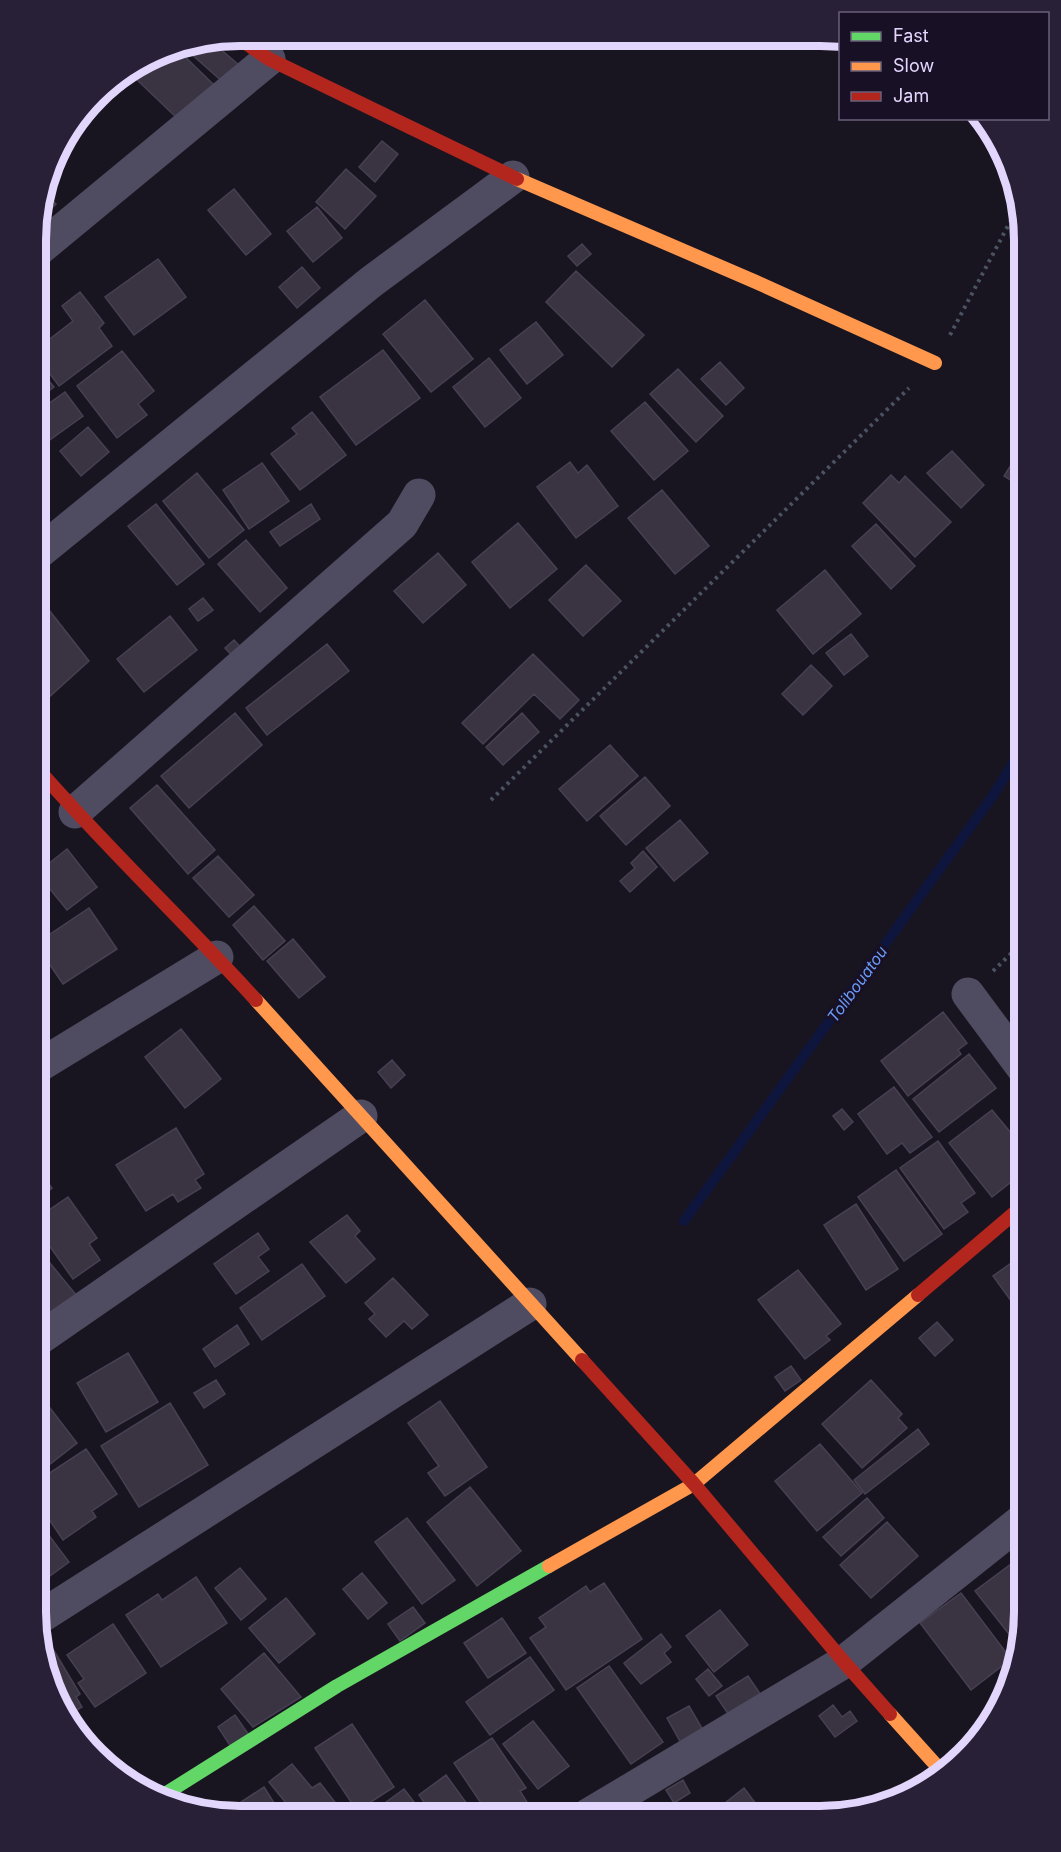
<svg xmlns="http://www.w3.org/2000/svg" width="1061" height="1852" font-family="Inter,sans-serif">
  <rect width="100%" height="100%" fill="#191520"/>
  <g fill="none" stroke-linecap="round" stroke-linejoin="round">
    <path stroke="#0e163e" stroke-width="10" d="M684,1221l308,-424 33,-53"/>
  </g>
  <path fill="#393342" stroke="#474053" stroke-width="1.5" d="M540,38h16l-4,7z
    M212,42l27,23 -15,18 -34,-30 7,-8z
    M177,49l37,36 -35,35 -50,-48 33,-21z
    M382,141l16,13 -23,28 -16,-15z
    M346,169l30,27 -31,33 -29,-27z
    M234,189l37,45 -25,21 -38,-45z
    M44,192l12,12 -18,18v-8z
    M317,207l25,31 -29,24 -26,-31z
    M582,244l9,10 -14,12 -9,-10z
    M158,259l28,38 -52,38 -29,-38z
    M302,267l18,21 -23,20 -18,-21z
    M576,271l68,64 -32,32 -66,-65z
    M80,292l24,31 -5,5 13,18 -53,40 -21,-28v-10l35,-27 -11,-15z
    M425,300l48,59 -42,33 -48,-58z
    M536,322l27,33 -36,29 -27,-34z
    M383,350l37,48 -64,47 -36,-48z
    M122,351l32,40 -16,13 9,11 -30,23 -40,-52z
    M489,358l32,40 -36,29 -32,-40z
    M720,362l24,26 -18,17 -25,-26z
    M38,368l16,19 -17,13z
    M678,369l45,47 -27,26 -46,-48z
    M65,392l18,24 -43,31 -3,-4v-31z
    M645,402l43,49 -34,29 -43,-49z
    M312,412l34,43 -46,35 -29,-36 26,-20 -5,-6z
    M88,427l21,25 -28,24 -21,-25z
    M1025,443v46l-21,-13z
    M952,451l32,34 -23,23 -34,-35z
    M570,462l8,11 9,-8 31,41 -42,32 -39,-51z
    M262,463l27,38 -40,28 -26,-39z
    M197,473l47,57 -35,28 -46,-57z
    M891,475l8,8 6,-7 46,46 -36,35 -52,-54z
    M662,490l47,56 -34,28 -47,-56z
    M156,504l48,60 -27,21 -49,-59z
    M311,504l9,15 -40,27 -10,-14z
    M518,523l39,46 -47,39 -38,-46z
    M876,524l39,42 -24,23 -39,-43z
    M246,540l41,48 -27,24 -42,-48z
    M438,553l28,32 -43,38 -29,-32z
    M586,565l35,36 -38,35 -34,-36z
    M825,570l36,44 -48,40 -36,-44z
    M38,596l51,65 -52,47v-111z
    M203,598l10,12 -15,11 -9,-12z
    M170,616l27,34 -53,42 -27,-33z
    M851,634l17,22 -24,19 -18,-22z
    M234,640l12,13 -8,9 -13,-14z
    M327,644l22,27 -82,64 -21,-27z
    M533,654l46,46 -19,19 -26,-25 -51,50 -21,-21z
    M811,665l21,21 -29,29 -21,-21z
    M235,713l27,32 -73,63 -28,-32z
    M522,713l17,19 -36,33 -17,-18z
    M610,745l28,31 -51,45 -28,-32z
    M645,777l25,29 -44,39 -26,-29z
    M157,785l58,65 -27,24 -58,-66z
    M680,820l28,33 -34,28 -28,-33z
    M67,849l30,38 -30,23 -30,-37z
    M643,851l14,16 -27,25 -10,-11 15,-13 -4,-5z
    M218,856l36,39 -25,22 -36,-39z
    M254,906l31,35 -22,19 -30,-35z
    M89,908l28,41 -54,35 -26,-38v-3z
    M37,915l7,9 -7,6z
    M293,939l32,38 -26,21 -32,-37z
    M943,1012l24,31 -9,7 3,4 -53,42 -27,-35z
    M1025,1028v17l-9,-10z
    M181,1029l40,50 -36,29 -40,-51z
    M969,1054l27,34 -57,44 -26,-33z
    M392,1060l13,15 -14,13 -13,-16z
    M894,1087l38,50 -22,16 -8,-10 -15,11 -29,-40z
    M37,1092l7,11 -7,6z
    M842,1109l11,13 -9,8 -11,-14z
    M992,1110l33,40v21l-33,26 -43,-54z
    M176,1128l28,46 -9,6 6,8 -23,14 -5,-8 -27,17 -30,-46z
    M938,1141l37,52 -14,10 7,9 -24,17 -44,-61z
    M37,1168l15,20 -15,12z
    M896,1170l46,64 -38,27 -46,-64z
    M68,1197l29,41 -8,6 11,16 -27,19 -37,-52v-8z
    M856,1204l42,65 -32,21 -42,-65z
    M347,1215l13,16 -5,5 20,23 -29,24 -36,-41z
    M258,1233l11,16 -11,8 11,14 -33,23 -22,-30z
    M36,1246l41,50 -29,18 -12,-16z
    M1021,1256l4,6v58l-32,-44z
    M302,1264l23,32 -63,44 -22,-32z
    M798,1270l43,54 -15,12 4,4 -25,19 -47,-59z
    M393,1278l35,37 -16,14 -8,-8 -18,16 -17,-18 6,-5 -10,-11z
    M937,1322l16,18 -18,16 -16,-18z
    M237,1325l12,19 -34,23 -12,-18z
    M128,1353l30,49 -52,30 -29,-49z
    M791,1366l10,14 -16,11 -10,-14z
    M216,1380l9,14 -21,14 -10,-15z
    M871,1380l31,34 -4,4 9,10 -45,40 -40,-44z
    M440,1401l47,66 -42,29 -17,-23 11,-7 -31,-43z
    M170,1403l38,62 -69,42 -38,-61z
    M50,1408l27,35 -28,22 -13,-16v-30z
    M918,1429l11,15 -64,50 -11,-14z
    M820,1444l42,49 -45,38 -42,-50z
    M86,1449l31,45 -25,17 4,6 -33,23 -27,-40v-18z
    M470,1487l51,64 -44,35 -50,-64z
    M867,1498l17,20 -43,38 -18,-19z
    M36,1518l33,44 -33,24z
    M407,1518l48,62 -33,24 -47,-62z
    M887,1522l31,34 -47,42 -31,-33z
    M1011,1564l14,17v45l-5,22 -45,-57z
    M240,1568l26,31 -25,21 -26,-32z
    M362,1573l25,30 -19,16 -25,-30z
    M196,1577l31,46 -66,44 -35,-52 32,-21 4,6z
    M604,1583l38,56 -76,51 -36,-52 16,-11 -7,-9 47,-32 4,6z
    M961,1593l50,66 -40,31 -51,-67z
    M286,1598l29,36 -36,29 -30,-35z
    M413,1607l12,16 -25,18 -12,-17z
    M720,1610l28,35 -34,27 -28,-36z
    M502,1618l24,35 -38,25 -24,-35z
    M113,1624l33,49 -51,34 -17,-24 6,-4 -17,-24z
    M661,1634l10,13 -7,6 7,9 -30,22 -17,-21z
    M41,1642l6,11 6,-4 27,45 -4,3 6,10 -15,9 -20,-38z
    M264,1653l37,44 -48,30 -32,-38z
    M530,1657l24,33 -64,45 -24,-33z
    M609,1666l54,76 -32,22 -54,-76z
    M708,1669l14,17 -13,10 -13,-17z
    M748,1676l15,22 -32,20 -15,-22z
    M833,1705l9,12 8,-6 7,10 -22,16 -16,-21z
    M689,1706l14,24 -22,13 -14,-25z
    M235,1715l16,23 -18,12 -15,-23z
    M533,1721l36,45 -31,23 -35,-45z
    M352,1724l42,63 -37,24 -42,-63z
    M492,1738l34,50 -6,3 15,24h-46l-35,-52z
    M976,1741l1,1 -16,16 -1,-2z
    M292,1764l20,24 8,-5 25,32 -50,-1 -26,-32z
    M446,1775l29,40h-42l-14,-20z
    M683,1780l7,13 -16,10 -8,-13z
    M264,1787l17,27h-36l-7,-10z
    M744,1788l21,28h-52l-2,-2z
    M404,1789l20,26h-51l-2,-2z"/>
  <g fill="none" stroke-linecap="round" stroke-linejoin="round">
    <path stroke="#4b5261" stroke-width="4" stroke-dasharray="3 4.5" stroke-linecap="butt" d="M950,335l69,-130
      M491,800l418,-412
      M993,971l32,-31"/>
    <path stroke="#4f4b60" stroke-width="33" d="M38,250l231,-191
      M37,554l334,-272 142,-105
      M75,812l327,-288 17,-29
      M968,994l57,77
      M37,1067l180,-110
      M36,1341l325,-225
      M37,1619l493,-315
      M588,1815l256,-153 181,-144"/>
    <path stroke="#63d668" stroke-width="14" d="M165,1794l172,-108 212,-120"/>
    <path stroke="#ff974d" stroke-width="14" d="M517,179l239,103 179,81
      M256,1000l326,360
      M549,1566l145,-82 224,-189
      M890,1714l54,60"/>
    <path stroke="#b3261e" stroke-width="14" d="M237,37l32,22 248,120
      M37,768c70,80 147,153 219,232
      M918,1295l107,-91
      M582,1360l112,124 150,178 46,52"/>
  </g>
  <g text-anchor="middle" stroke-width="6" stroke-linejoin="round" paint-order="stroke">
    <g font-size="16" font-style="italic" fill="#6a9bf6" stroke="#181025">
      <text transform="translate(857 984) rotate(-54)" y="6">Tolibouatou</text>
    </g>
  </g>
  <path d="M0 0H1061V1852H0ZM240 46H820A194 194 0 0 1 1014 240V1612A194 194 0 0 1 820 1806H240A194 194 0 0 1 46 1612V240A194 194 0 0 1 240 46Z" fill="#282036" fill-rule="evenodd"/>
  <path fill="none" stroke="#e2d6fd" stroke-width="8" d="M240 46H820A194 194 0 0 1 1014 240V1612A194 194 0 0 1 820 1806H240A194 194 0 0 1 46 1612V240A194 194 0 0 1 240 46Z"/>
  <rect x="839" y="12" width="210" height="108" fill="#181025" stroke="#695f7b" stroke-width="1.5"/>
  <rect x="851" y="32" width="30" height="9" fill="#63d668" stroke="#695f7b" stroke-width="1.5"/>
  <text x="893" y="42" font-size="18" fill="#e2d6fd">Fast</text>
  <rect x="851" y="62" width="30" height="9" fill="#ff974d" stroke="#695f7b" stroke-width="1.5"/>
  <text x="893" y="72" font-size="18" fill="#e2d6fd">Slow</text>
  <rect x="851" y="92" width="30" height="9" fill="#b3261e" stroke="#695f7b" stroke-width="1.5"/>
  <text x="893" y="102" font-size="18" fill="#e2d6fd">Jam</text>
</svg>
